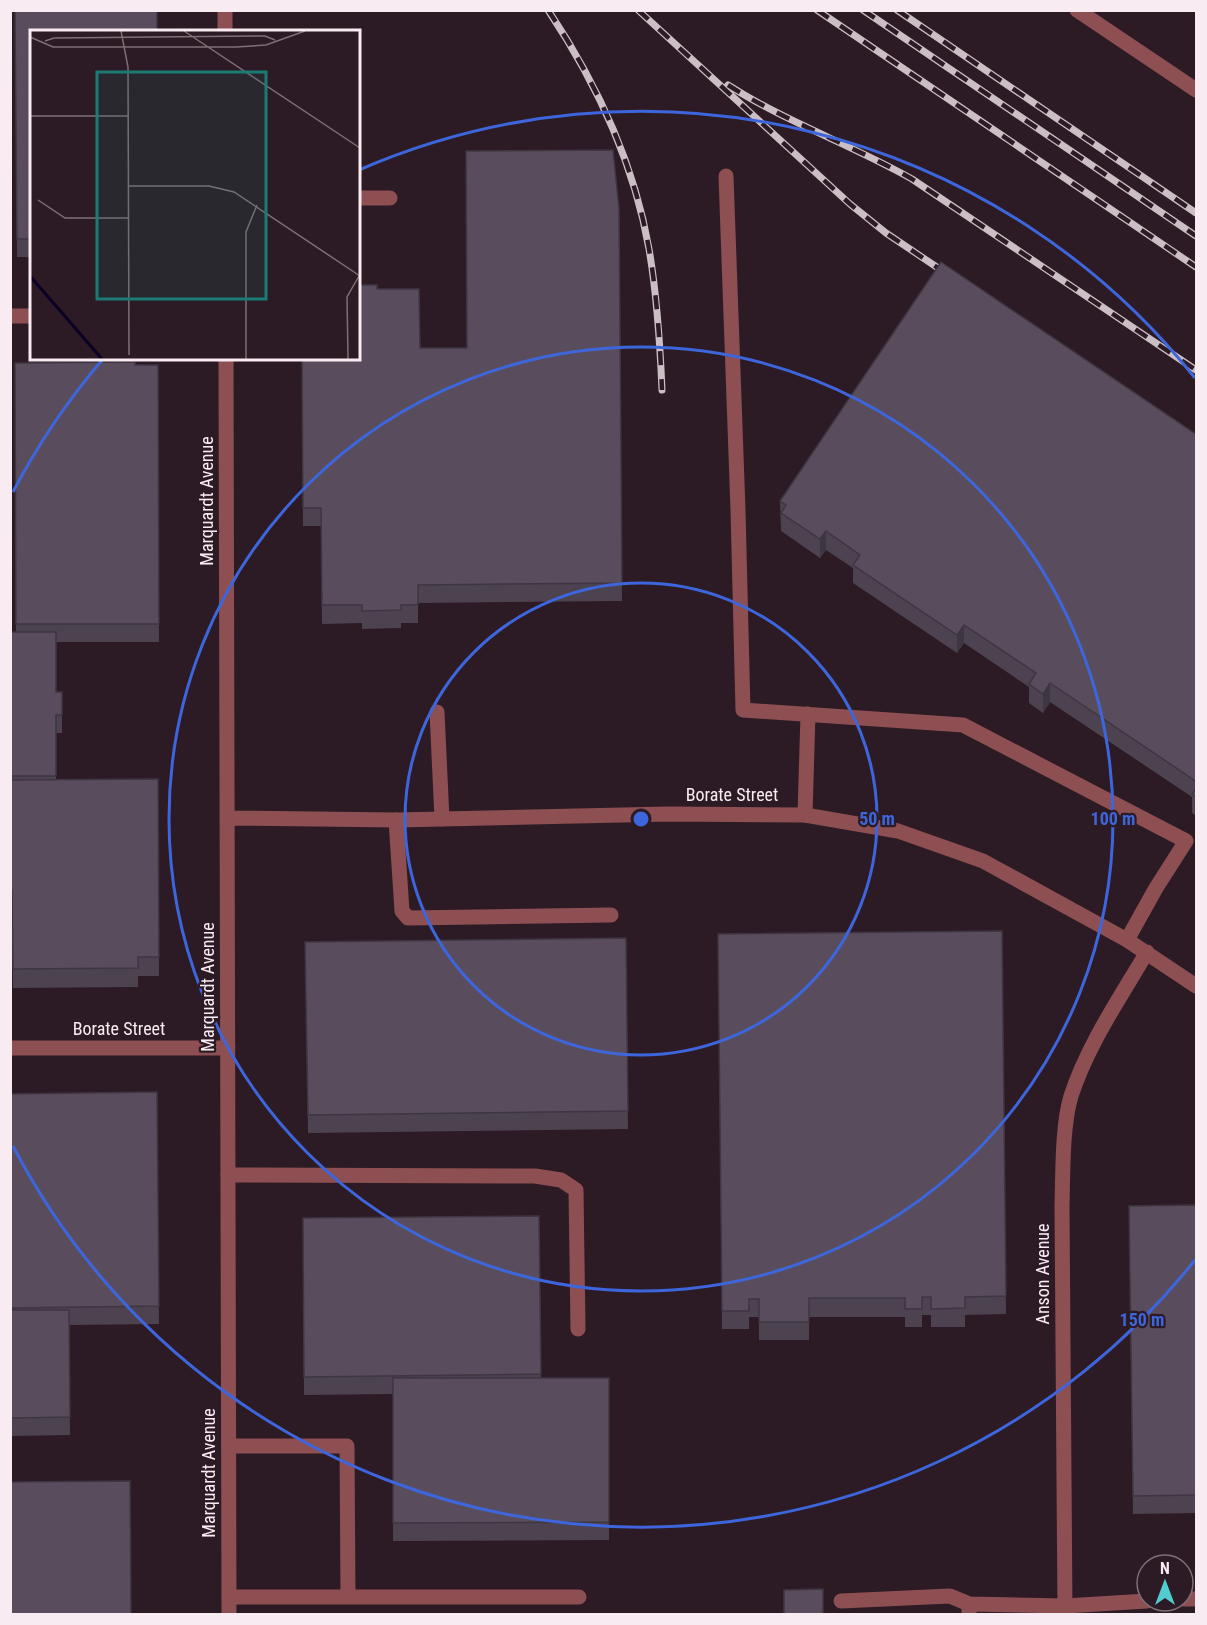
<svg xmlns="http://www.w3.org/2000/svg" width="1207" height="1625" font-family="'Roboto Condensed',sans-serif">
  <rect width="100%" height="100%" fill="#2c1b24"/>
  <g fill="none" stroke-linecap="round" stroke-linejoin="round">
    <path stroke="#8d4f52" stroke-width="15" d="M726,176l12,334 5,200 220,15 223,116 -30,47 -29,52
      M358,198h32
      M437,712l5,107
      M805,815l3,-101
      M396,820l6,91 6,7 203,-3
      M228,1175l307,1 26,4 15,10 2,139
      M229,1446h118l1,150
      M229,1597h350
      M1183,1599h13
      M841,1601l109,-5 19,8v10
      M969,1604l96,2 82,-5"/>
    <path stroke="#8d4f52" stroke-width="15" d="M225,10v22
      M10,316h22
      M226,358l3,1256
      M227,818l169,2 272,-6 137,1 93,16 85,30 144,79 69,46
      M10,1048h218
      M1065,1614l-3,-408c1,-33 0,-80 9,-110 17,-52 49,-98 76,-144"/>
    <path stroke="#8d4f52" stroke-width="15" d="M1077,10l119,80"/>
    <g stroke="#cbbec5" stroke-width="7">
      <path id="rail" d="M548,10c48,72 86,153 101,239 8,46 11,94 13,141
        M638,10l212,194 36,29 64,43
        M817,10l379,257
        M863,10l333,226
        M897,10l299,203
        M728,85c58,37 124,60 184,94l284,191"/>
    </g>
    <use href="#rail" stroke="#2c1b24" stroke-width="4.5" stroke-dasharray="14" stroke-linecap="butt"/>
  </g>
  <path fill="#4d4250" d="M15,10l17,22v225h-15z
    M619,209l3,392 -204,2v20h-17v5l-39,1v-6l-40,1 -1,-98h-18l-1,-168 75,-69 43,59h46z
    M15,363l143,2 1,277h-103v50h6v41h-6v47l102,-1 1,197h-21v11l-125,1 -1,-80h-2v-276h6z
    M1197,435v381l-5,-3v-16l-142,-95 -7,11 -14,-10v-16l-65,-44 -7,10 -104,-70v-15l-27,-18 -6,8 -39,-27 -1,-30z
    M1002,931l4,383 -41,1v12h-34v-12h-9v12h-17v-10h-96v23h-50v-23h-10v12h-27l-4,-395z
    M626,938l2,191 -320,4 -3,-191z
    M157,1092l2,232 -90,1 1,110 -60,1v-342z
    M1197,1205v308l-64,1 -4,-308z
    M539,1216l2,162h68v162l-216,1v-147l-89,1 -1,-177z"/>
  <path fill="#3e3641" d="M826,531v19l-6,8v-19z
    M964,625v18l-7,10v-18z
    M1050,683v19l-7,11v-19z"/>
  <path fill="#594d5d" stroke="#3e3641" stroke-width="1.5" d="M15,10h142v22h-125v207h-15z
    M613,150l6,59 3,374 -204,2v20h-17v5l-39,1v-6h-40l-1,-97h-18l-1,-150h56v-73h19v4h42l1,59h47l-1,-197z
    M941,262l256,173v347l-147,-99 -7,11 -14,-10 7,-11 -72,-48 -7,10 -104,-70 7,-10 -34,-24 -6,8 -39,-26 5,-8 -6,-4z
    M135,362v3h23l1,259h-143l-1,-261z
    M10,632h46v60h6v23h-6v61h-46z
    M158,779l1,178h-21v11l-125,1 -1,-79h-2v-110z
    M1197,788v10l-5,-4z
    M1002,931l4,365 -41,1v11l-34,1v-12h-9v12h-17v-11h-96v24h-50v-23h-10v12h-27l-4,-377z
    M626,938l2,173 -320,4 -3,-173z
    M157,1092l2,214 -149,2v-214z
    M1197,1205v290l-64,1 -4,-290z
    M539,1216l2,158 -237,3 -1,-159z
    M10,1310h59l1,107 -60,1z
    M393,1378h216v144l-216,1z
    M130,1481l1,133h-121v-132z
    M823,1589v25h-39v-24z"/>
  <g fill="none" stroke="#3e66dc" stroke-width="3">
    <circle cx="641" cy="819" r="236"/>
    <circle cx="641" cy="819" r="472"/>
    <path d="M1195 1260A708 708 0 0 1 13 1146M13 492A708 708 0 0 1 103 359M359 170A708 708 0 0 1 1195 378"/>
  </g>
  <g text-anchor="middle" stroke-width="4.5" stroke-linejoin="round" paint-order="stroke">
    <g font-size="18" fill="#f8ecf2" stroke="#2c1b24">
      <text transform="translate(207 501) rotate(-90)" y="6">Marquardt Avenue</text>
      <text x="732" y="801">Borate Street</text>
      <text transform="translate(208 987) rotate(-90)" y="6">Marquardt Avenue</text>
      <text x="119" y="1035">Borate Street</text>
      <text transform="translate(1043 1274) rotate(-90)" y="6">Anson Avenue</text>
      <text transform="translate(209 1473) rotate(-90)" y="6">Marquardt Avenue</text>
    </g>
  </g>
  <g transform="translate(30 30)">
    <rect width="330" height="330" fill="#2c1b24"/>
    <path fill="none" stroke="#090024" stroke-width="3" d="M0,246l72,83"/>
    <path fill="none" stroke="#7e6f76" stroke-width="1.5" d="M91,1l7,36 1,288M154,1l176,117M0,7l23,10h183l30,-2 39,-14M15,11l9,-3 211,-2 10,4M0,86h99M99,156h80l25,6 126,84M8,170l27,18h64M216,329v-127l11,-27M318,329l-1,-62 12,-21"/>
    <path fill="#1b7c75" fill-opacity="0.15" stroke="#1b7c75" stroke-width="3" d="M67,42h169v227h-169z"/>
    <rect width="330" height="330" fill="none" stroke="#f8ecf2" stroke-width="3"/>
  </g>
  <circle cx="641" cy="819" r="9" fill="#3e66dc" stroke="#2c1b24" stroke-width="3"/>
  <g font-size="18" text-anchor="middle" font-weight="bold" fill="#3e66dc" stroke="#2c1b24" stroke-width="4.5" stroke-linejoin="round" paint-order="stroke">
    <text x="877" y="825">50 m</text>
    <text x="1113" y="825">100 m</text>
    <text x="1142" y="1326">150 m</text>
  </g>
  <rect width="1207" height="1625" fill="none" stroke="#f8ecf2" stroke-width="24"/>
  <g transform="translate(1165 1583)"><circle r="28" fill="#2c1b24" stroke="#7e6f76" stroke-width="1.5"/>
  <path d="M0-4.5L10 22L0 15L-10 22Z" fill="#52cdcf"/>
  <text y="-9" font-size="16" font-weight="bold" text-anchor="middle" fill="#f8ecf2">N</text>
  </g>
</svg>
